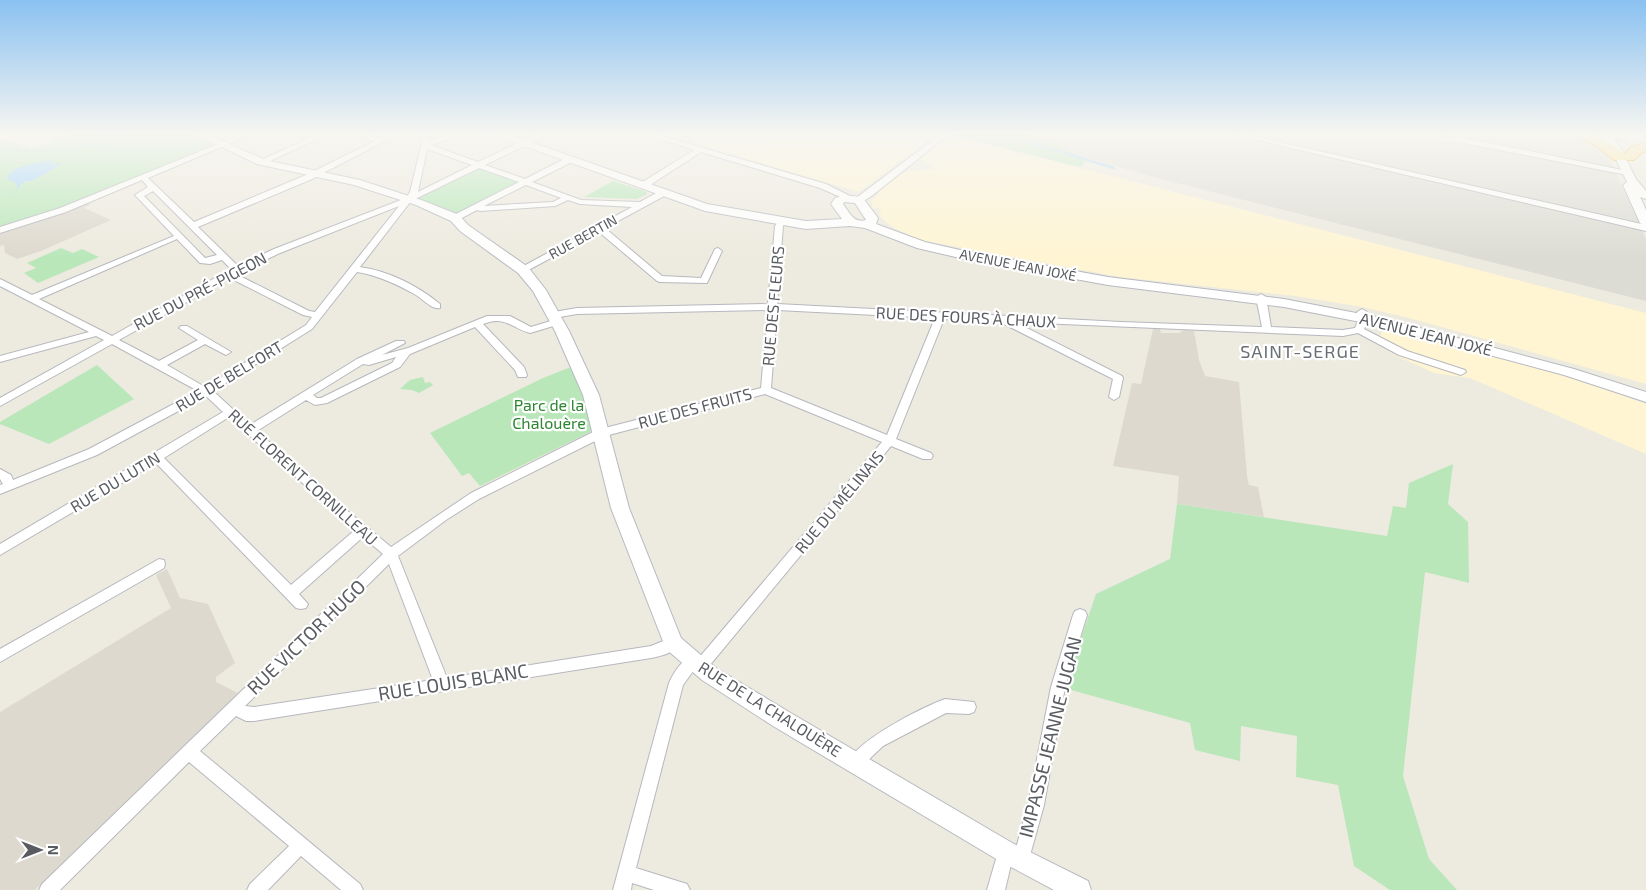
<svg xmlns="http://www.w3.org/2000/svg" width="1646" height="890" font-family="'Exo 2',sans-serif">
  <rect width="100%" height="100%" fill="#edeadf"/>
  <path fill="#fff5d3" d="M726,134h209l-76,58 -148,-44 -2,-4 2,-3z
    M949,134l697,179v71l-237,-66 -47,-11 -67,-11 -175,-19 -200,-37 -26,-12 -7,-5 -8,-8 2,-3 -1,-4 -7,1 -2,-8 8,-8 -2,-1 22,-17 10,-4 24,-2 -2,-6h-6l-1,-3h-6z
    M1384,327l201,54 61,23v50l-176,-76 -36,-5 -35,-16 -22,-13z"/>
  <path fill="#dddcd4" d="M1026,134h550l29,16 41,89v62l-489,-123 -77,-22 -31,-15z"/>
  <path fill="#ddd9ce" d="M88,202l2,3 -6,3 27,12 -70,31 -24,8 -12,-6 -1,-8 -4,1v-15l48,-13z
    M1153,329h7l1,4h18l5,-3 10,1 5,29 6,16 34,6 8,94 2,9 9,2 6,30 -87,-13 2,-28 -66,-10 19,-83 9,1z
    M167,569l13,29 28,6 27,59 -19,14v5l22,11 -203,197h-35v-178l171,-104 -15,-33z"/>
  <path fill="#b9e7ba" d="M71,134h121l24,11 -180,73 -36,10v-89l34,10 15,-6 10,-8 5,1z
    M949,134h77l23,7 38,19 -7,7z
    M478,167l41,15 -58,32h-6l-37,-16z
    M613,181l34,11 -1,3 -10,4 -52,-2z
    M61,248l12,5 9,-4 17,8 -61,26 -14,-10 12,-5 -9,-5z
    M97,365l37,34 -85,45 -49,-20v-2z
    M571,367l7,17 4,3 10,41 -2,4 -110,54 -11,-13 -7,3 -32,-43 113,-55z
    M423,377l2,6 5,-1 3,3 -14,8 -7,-3 -12,-1 10,-9z
    M1453,464l-5,40 20,18 1,61 -44,-11 -22,204 26,83 28,31h-67l-36,-24 -16,-81 -42,-8 1,-41 -56,-10 -1,35 -45,-11 -5,-27 -126,-35 32,-94 74,-35 7,-55 210,32 6,-30 13,2 3,-25z"/>
  <path fill="#9ed4ff" d="M108,134h22l-6,3 -12,1c-6,9 -17,7 -26,10 -14,4 -27,8 -38,16l13,-1 -1,2 -28,16h-7l-5,4 -1,3 -9,9 8,-9 -2,-5 -9,-4c6,-16 31,-15 45,-19 12,-3 24,-11 37,-14 8,-2 15,0 21,-8z"/>
  <g fill="none" stroke-linecap="round" stroke-linejoin="round">
    <path stroke="#9ed4ff" stroke-width="2.5" d="M1002,134l112,34"/>
    <g stroke="#b6b8be" stroke-width="2">
      <path id="street" d="M243,134h9l-104,44 46,44 112,-47 69,-34 -17,-5v-2h9l14,4 8,-4h9l-86,45 -114,48 40,39 36,-17 132,-51 4,-6 14,-58h6l-1,7 20,-7h8v2l-26,9 47,17 59,-28h8v2l-60,29 40,14 43,-22h6v4l-42,21 49,18 59,2 20,-11h6v4l-61,33 57,48 39,2 14,-29 3,-1 4,3 -15,32 -47,-1 -3,-1 -58,-49 -76,41 -4,-3 1,-2 112,-61 -52,-3 -12,-4 -13,6 -75,5 -3,-1 -19,10h-6v-4l67,-34 -40,-14 -68,33 -51,66c29,4 58,19 80,37v4c-8,2 -16,-8 -24,-13 -18,-10 -38,-20 -59,-23l-45,57 -99,62 37,34 107,-66 39,-18h8l1,2 -23,12 26,-7 79,-32h23l21,11 26,-8 3,1 2,2 -2,2 -30,9c-18,-5 -26,-18 -47,-9l41,43 3,8 -1,2h-8l-3,-7 -40,-43 -65,27 -10,13 -73,36 -12,2 -9,-5 -49,31 70,63 64,53 80,-54 126,-63 164,-42 7,-78 -191,4 -23,4 -5,-3 5,-3 23,-4 191,-4 7,-78 4,-6h3l4,2 -3,4 -6,78 344,18 141,5 -6,-30 5,-3 5,3 5,30 72,3 12,-2 3,-7 -1,-9 5,-3 5,3 1,9 -4,8 43,22 58,19 1,2 -5,3 -62,-20 -41,-22 -15,3 -328,-14 107,54 1,2 -4,19 -5,3 -5,-3 4,-18 -109,-55 -2,-2 -58,-3 -48,120 35,14 2,3 -2,3h-8l-32,-13 -186,225 -5,2 -6,-3 -11,15 -47,183 51,16 3,6h-36l-22,-7 -1,7h-18l56,-207c5,-11 12,-23 24,-27l5,3 184,-217 -117,-48 -160,42 -126,63 -33,21 -48,36 49,122 204,-32 22,-9 5,2 2,4c-5,10 -19,13 -29,15l-397,63h-8l-10,-5 -36,35 160,133 3,6h-22l-40,-34 -33,34h-21l3,-6 39,-38 -100,-84 -129,128h-21l3,-6 341,-330 -20,-17 -64,57 9,10 -2,4 -5,1 -5,-1 -140,-145 -156,92v-11l223,-132 -17,-16 -109,59 -97,39v-9l3,-1 -3,-5v-10l11,6 2,5 76,-31 109,-58 -86,-47 -112,62v-8l104,-58 -8,-4 -96,26v-6l89,-24 -89,-46v-7l32,16 142,-59 -39,-41 13,-8 -6,-7 -76,32 -66,21v-6l60,-19zM427,149l45,16 -54,27zM526,185l35,13 -8,4 -69,4zM153,191l64,64 -12,3 -61,-62zM399,206l-84,106 -6,-1 -73,-37 44,-21zM177,239l23,24 10,1 12,-4 9,9 -119,67 -73,-37zM230,278l73,37 9,2 -6,8 -101,62 -38,-22 38,-21 21,11 5,-3 -44,-26h-6l-2,2 19,12 -39,21 -40,-21zM777,310l158,8 -48,117 -116,-47zM396,357l-4,6 -71,35h-4l-4,-3 50,-31 6,1zM229,417l126,113 -64,55 -127,-127zM389,564l44,116 -179,27 -9,-1z
        M318,134h9l-63,30 -7,-2z
        M645,134h10l171,50 26,13 -7,2 -25,-11 -119,-36 -54,35h-6v-4l53,-33z
        M941,134h8l-76,61 -11,7h-6v-4z
        M1232,134h11l403,91v6z
        M1431,134c8,-1 13,4 22,4l-7,-4h10l4,3 167,34 4,2 -4,2 -168,-33h-15l-12,-4z
        M159,559l5,1 1,4 -1,4 -164,94v-13z
        M1080,609l5,2 2,4 -22,72 -21,118 -15,54 -2,6 -6,2 -6,-2 -2,-6 15,-54 23,-118 22,-72 2,-4z
        M945,699l29,3 2,5 -2,5 -5,2 -23,-1 -63,33 -22,21 -5,2 -5,-2 -3,-5c11,-23 73,-54 97,-63z
        M1006,844l6,2 2,6 -9,38h-18l11,-38 2,-6z"/>
    </g>
    <g stroke="#b6bac0" stroke-width="2">
      <path id="secondary" d="M195,134h12l58,26 95,20 64,21 35,14 9,10 60,42 18,23 23,41 30,64 30,113 52,130 35,30 73,44 225,132 74,37 3,9h-37l-56,-30 -225,-134 -71,-46 -36,-31 -55,-141 -28,-113 -28,-64 -22,-40 -15,-18 -58,-42 -9,-10 -35,-16 -62,-20 -97,-21z
        M495,134h13l199,70 99,17 36,-2 -11,-15 4,-6c10,-3 18,-3 28,0l15,20 -2,6 49,18 35,8 148,27 176,22 98,19 192,51 72,23v10l-82,-27 -183,-49 -97,-19 -176,-22 -148,-27 -43,-10 -52,-20 -15,-2 -44,3 -101,-18 -209,-75zM844,202l11,1 11,17c-12,4 -17,-8 -23,-16z
        M1595,134h40l3,2 -5,3h-19l7,10 15,30 10,12v8l-6,-2 6,13v17l-6,-4 -17,-38 4,-3 -16,-33z"/>
    </g>
    <g stroke="#eda400" stroke-width="2">
      <path id="highway" d="M1579,134c21,0 29,7 45,20l7,-7 15,-4v8l-5,2 -7,7h-20l-17,-14 -17,-9z"/>
    </g>
    <use href="#street" fill="#fff" fill-rule="evenodd"/>
    <use href="#secondary" fill="#fff" fill-rule="evenodd"/>
    <use href="#highway" fill="#ffe185" fill-rule="evenodd"/>
    <g stroke="#b6bac0" stroke-width="12" stroke-linecap="butt">
      <path id="secondary-bridge" d="M1633,136l3,-2"/>
    </g>
    <use href="#secondary-bridge" stroke="#fff" stroke-width="11"/>
  </g>
  <linearGradient id="sky" x2="0" y2="1"><stop stop-color="#8ac1f1"/><stop offset="0.52" stop-color="#f7f6f1"/><stop offset="1" stop-color="#f7f6f1" stop-opacity="0"/></linearGradient>
  <rect width="1646" height="258" fill="url(#sky)"/>
  <g text-anchor="middle" stroke-width="4.5" stroke-linejoin="round" paint-order="stroke">
    <g font-size="14" fill="#595d62" stroke="#fff">
      <text transform="translate(583 237) rotate(-29)" y="5">RUE BERTIN</text>
      <text transform="translate(1018 265) rotate(11)" y="5">AVENUE JEAN JOXÉ</text>
    </g>
    <g font-size="16" fill="#595d62" stroke="#fff">
      <text transform="translate(200 291) rotate(-28)" y="6">RUE DU PRÉ-PIGEON</text>
      <text transform="translate(773 306) rotate(-85)" y="6">RUE DES FLEURS</text>
      <text transform="translate(966 317) rotate(3)" y="6">RUE DES FOURS À CHAUX</text>
      <text transform="translate(1426 334) rotate(14)" y="6">AVENUE JEAN JOXÉ</text>
      <text transform="translate(229 376) rotate(-31)" y="6">RUE DE BELFORT</text>
      <text transform="translate(695 408) rotate(-15)" y="6">RUE DES FRUITS</text>
      <text transform="translate(303 477) rotate(42)" y="6">RUE FLORENT CORNILLEAU</text>
      <text transform="translate(115 482) rotate(-31)" y="6">RUE DU LUTIN</text>
      <text transform="translate(839 502) rotate(-50)" y="6">RUE DU MÉLINAIS</text>
      <text transform="translate(770 709) rotate(32)" y="6">RUE DE LA CHALOUÈRE</text>
    </g>
    <g font-size="16" fill="#2e8532" stroke="#fff">
      <text x="549" y="411">Parc de la<tspan x="549" dy="18">Chalouère</tspan></text>
    </g>
    <g font-size="18" letter-spacing="1" fill="#696f74" stroke="#fff">
      <text x="1300" y="358">SAINT-SERGE</text>
    </g>
    <g font-size="19" fill="#595d62" stroke="#fff">
      <text transform="translate(306 637) rotate(-44)" y="7">RUE VICTOR HUGO</text>
      <text transform="translate(453 682) rotate(-9)" y="7">RUE LOUIS BLANC</text>
      <text transform="translate(1050 737) rotate(-76)" y="7">IMPASSE JEANNE JUGAN</text>
    </g>
  </g>
  <g transform="translate(40 850) rotate(90)" stroke="#ffffff" stroke-width="4" paint-order="stroke">
  <path d="M0-4L9 19L0 12L-9 19Z" fill="#595d62"/>
  <text y="-8" font-size="14" font-weight="bold" text-anchor="middle" fill="#595d62">N</text>
  </g>
</svg>
